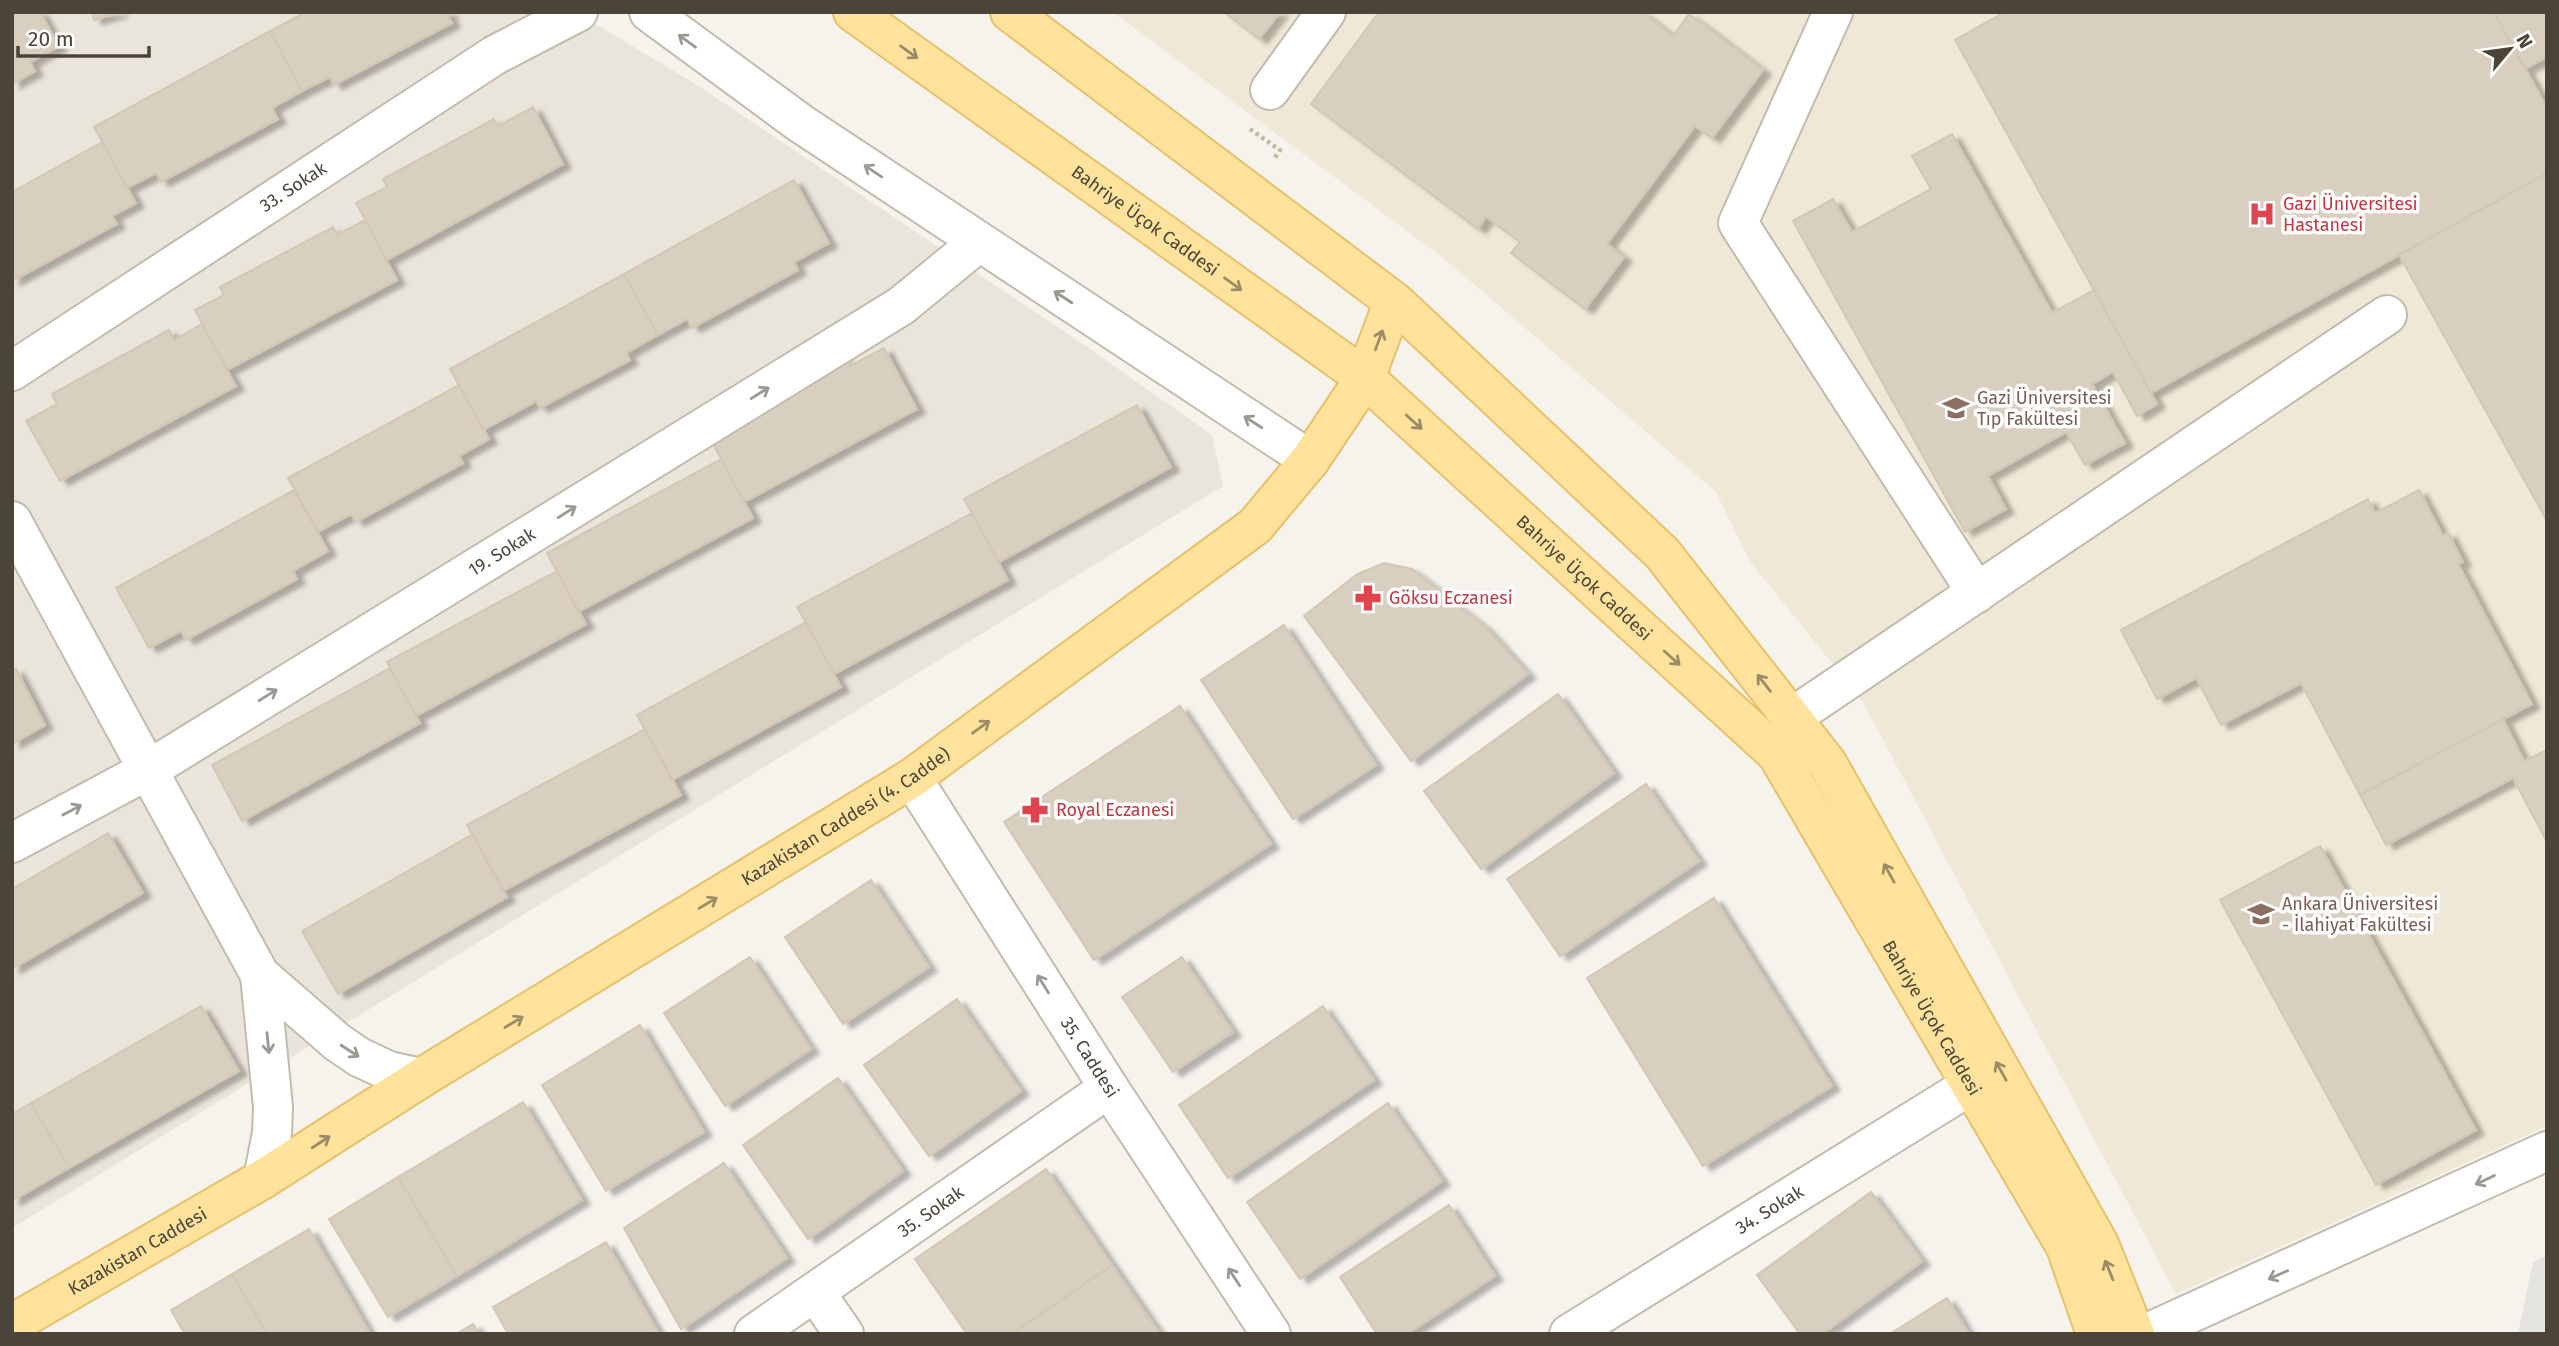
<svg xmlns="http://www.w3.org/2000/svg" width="2559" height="1346" font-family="'Fira Sans',sans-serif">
  <defs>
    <filter id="shadow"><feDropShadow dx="8" dy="4.5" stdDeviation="2" flood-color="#0004"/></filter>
  </defs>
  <rect width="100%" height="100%" fill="#f6f3ec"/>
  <path fill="#eae5da" d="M12,12h564l121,73 386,259 129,91 11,51 -1211,742z"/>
  <path fill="#efe8d6" d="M1113,12h1434v1114l-371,168 -313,-592 -114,-142 -33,-68 -269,-231z"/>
  <path fill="#e5e3e0" d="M2547,1255v79h-29l15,-72z"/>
  <path fill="#d8cfc1" stroke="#d3c7b4" stroke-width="2" filter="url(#shadow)" d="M12,12h28l19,34 -29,16 5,9 -23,13z
    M92,12h29l-27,8z
    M306,12h145l-4,2 5,9 -118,62 -4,-8 -28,14 -32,-60z
    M1224,12h56l-21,27z
    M1379,12h263l31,24 16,-22 74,56 -51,68 -17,-12 -88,118 17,13 -39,52 -74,-56 9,-11 -34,-25 -8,12 -167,-125z
    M2005,12h489l53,96v65l-396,220 -196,-353z
    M2494,12h53v45l-22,12z
    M270,31l32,60 -30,17 6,11 -117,63 -5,-9 -29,15 -33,-61z
    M533,107l30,57 -176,96 -31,-57 31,-16 -4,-8 111,-60 4,7z
    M1952,134l100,179 42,-23 63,114 -20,12 -24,-44 -21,12 33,59 -40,22 -19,-33 -78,44 18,33 -41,23 -172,-311 40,-22 19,33 79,-43 -19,-33z
    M102,142l34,61 -24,13 5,8 -105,57v-89z
    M2547,173v348l-148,-266z
    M794,180l35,63 -35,19 4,8 -106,58 -5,-9 -29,16 -34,-61z
    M365,220l32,60 -170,90 -32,-60 29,-15 -4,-8 113,-60 4,8z
    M624,274l34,61 -32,18 4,7 -90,48 -4,-7 -53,29 -33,-61z
    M202,324l34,62 -176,95 -34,-60 31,-17 -5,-10 117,-64 5,10z
    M884,348l33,61 -173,93 -33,-62 134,-82 5,8z
    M459,385l30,54 -30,17 4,7 -107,59 -5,-8 -33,18 -30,-54z
    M1137,405l34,62 -172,95 -35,-63z
    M721,459l32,59 -175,94 -31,-59z
    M294,490l34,61 -35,20 4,8 -111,61 -5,-9 -32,17 -33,-60z
    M2419,490l24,46 5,-3 15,29 -5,2 74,140 -172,91 -59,-112 -80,42 -25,-47 -39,21 -36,-69 247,-131 7,14z
    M972,513l36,67 -174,94 -37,-67z
    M1384,563l28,6 72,57 44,48 -117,87 -107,-145 53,-42z
    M557,571l29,53 -170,92 -29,-54z
    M806,622l35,65 -169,93 -35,-65z
    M1284,625l92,140 -83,54 -92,-139z
    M390,668l30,55 -178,98 -30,-56z
    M16,669l29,56 -33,19v-73z
    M1558,694l56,79 -133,96 -57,-78z
    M1180,706l91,138 -177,116 -90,-138z
    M2503,719l21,42 23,-11v92l-34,-64 -127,67 -26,-50z
    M645,729l36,66 -178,96 -36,-66z
    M1646,784l53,77 -139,95 -53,-77z
    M108,833l35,60 -131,76v-80z
    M473,834l34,63 -169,97 -36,-63z
    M2320,846l156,284 -100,55 -156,-285z
    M871,880l58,87 -86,57 -58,-87z
    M1714,898l118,188 -129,80 -116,-188z
    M750,957l61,92 -86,57 -61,-93z
    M1182,957l51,75 -60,40 -51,-75z
    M957,999l64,92 -92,65 -65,-91z
    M201,1006l38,65 -170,97 -38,-65z
    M1323,1006l51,74 -146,98 -49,-73z
    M640,1025l64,107 -98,59 -64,-106z
    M838,1078l65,93 -95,68 -65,-94z
    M523,1102l59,98 -125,76 -59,-99z
    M31,1103l38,65 -57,33v-87z
    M1388,1103l54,78 -142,98 -53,-77z
    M724,1163l63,95 -106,71 -57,-101z
    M1046,1169l66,96 -100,69h-45l-52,-75z
    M398,1177l59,99 -69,41 -59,-98z
    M1871,1192l51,69 -100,73h-22l-43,-59z
    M1449,1205l46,71 -88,58h-30l-37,-57z
    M309,1229l60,103 -3,2h-99l-35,-60z
    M606,1242l53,92h-151l-15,-27z
    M1112,1265l48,69h-148z
    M232,1274l35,60h-82l-14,-24z
    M1947,1298l22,36h-79z
    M473,1324l6,10h-23z"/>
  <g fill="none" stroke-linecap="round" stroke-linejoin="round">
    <g stroke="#c2bbae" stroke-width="42">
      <g id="minor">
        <path d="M649,12l151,111 510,337"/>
        <path d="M1833,12l-95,211 239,370"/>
        <path d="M1270,90l56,-78"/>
        <path id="s1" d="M12,371l483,-316 83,-43"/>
        <path d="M12,521l248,454 77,67 22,15 30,14 32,7"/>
        <path d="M1791,718l596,-403"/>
        <path id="s2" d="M912,778l197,310 162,246"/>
        <path id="s3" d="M12,843l136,-73 753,-464 78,-64"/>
        <path d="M260,975l13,132 -1,26 -9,46"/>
        <path d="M815,1292l29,42"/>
        <path id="s4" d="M754,1334l355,-246"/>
        <path id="s5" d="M1569,1334l402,-249"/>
        <path d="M2145,1334l402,-183"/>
      </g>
    </g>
    <g stroke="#e6c16a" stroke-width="42">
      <g id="major">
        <path id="s6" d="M853,12l512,366 412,376 289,493 30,87"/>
        <path d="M1010,12l386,291 266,250 165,210 272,481 36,90"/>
        <path id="s7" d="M12,1324l251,-145 158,-101 491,-300 343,-252 55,-66 55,-82 28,-75"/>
      </g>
    </g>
    <path stroke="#c4b79f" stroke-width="4.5" stroke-dasharray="3.5 3.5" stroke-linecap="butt" d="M1250,129l30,21 -6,9"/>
    <use href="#minor" stroke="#fff" stroke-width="38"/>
    <use href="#major" stroke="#ffe39c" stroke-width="38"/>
  </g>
  <defs><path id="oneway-shaft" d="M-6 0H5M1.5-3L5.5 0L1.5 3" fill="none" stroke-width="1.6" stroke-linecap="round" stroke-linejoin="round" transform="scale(1.75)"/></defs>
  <g stroke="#9c9892">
    <use href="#oneway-shaft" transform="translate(687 41) rotate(-144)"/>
    <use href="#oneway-shaft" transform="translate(873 171) rotate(-146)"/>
    <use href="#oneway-shaft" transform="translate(1063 297) rotate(-147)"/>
    <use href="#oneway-shaft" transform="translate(760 393) rotate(-32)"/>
    <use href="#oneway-shaft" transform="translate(1253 422) rotate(-147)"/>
    <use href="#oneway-shaft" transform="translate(567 512) rotate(-32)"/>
    <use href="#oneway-shaft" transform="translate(268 695) rotate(-32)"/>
    <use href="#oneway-shaft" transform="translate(72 810) rotate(-28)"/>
    <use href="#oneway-shaft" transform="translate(1043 984) rotate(-122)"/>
    <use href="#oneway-shaft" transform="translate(268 1043) rotate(84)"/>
    <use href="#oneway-shaft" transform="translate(350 1051) rotate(33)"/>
    <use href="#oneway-shaft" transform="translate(2485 1180) rotate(155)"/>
    <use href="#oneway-shaft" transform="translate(2278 1275) rotate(156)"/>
    <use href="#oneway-shaft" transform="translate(1234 1277) rotate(-123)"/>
  </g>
  <g stroke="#9c8c66">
    <use href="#oneway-shaft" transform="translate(909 52) rotate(36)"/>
    <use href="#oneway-shaft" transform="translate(1233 284) rotate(36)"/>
    <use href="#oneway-shaft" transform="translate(1379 340) rotate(-70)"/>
    <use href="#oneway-shaft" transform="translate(1414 422) rotate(42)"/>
    <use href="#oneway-shaft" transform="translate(1672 658) rotate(42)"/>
    <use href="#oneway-shaft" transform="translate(1764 683) rotate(-128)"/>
    <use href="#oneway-shaft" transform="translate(981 727) rotate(-36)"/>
    <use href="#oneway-shaft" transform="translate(1889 873) rotate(-119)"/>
    <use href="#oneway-shaft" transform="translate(708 903) rotate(-31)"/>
    <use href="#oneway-shaft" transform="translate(514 1022) rotate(-31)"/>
    <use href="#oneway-shaft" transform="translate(2001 1071) rotate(-119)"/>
    <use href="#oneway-shaft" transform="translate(321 1142) rotate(-33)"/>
    <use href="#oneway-shaft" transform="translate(2109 1270) rotate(-112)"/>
  </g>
  <defs>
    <g id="hospital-bare" transform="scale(2.1)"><path d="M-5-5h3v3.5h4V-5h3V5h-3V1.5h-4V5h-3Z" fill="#e0444e" stroke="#fff" stroke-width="2.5" paint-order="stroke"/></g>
    <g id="university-bare" transform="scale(2.1)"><path d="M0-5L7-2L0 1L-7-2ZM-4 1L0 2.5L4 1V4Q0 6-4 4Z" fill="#8d6e63" stroke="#fff" stroke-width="2.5" paint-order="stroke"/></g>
    <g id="pharmacy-bare" transform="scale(2.1)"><path d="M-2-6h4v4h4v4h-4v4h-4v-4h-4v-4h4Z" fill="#e0444e" stroke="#fff" stroke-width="2.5" paint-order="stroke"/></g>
  </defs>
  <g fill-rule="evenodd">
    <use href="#hospital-bare" x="2262" y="214"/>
    <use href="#university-bare" x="1956" y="408"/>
    <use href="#pharmacy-bare" x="1368" y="598"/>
    <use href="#pharmacy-bare" x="1035" y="810"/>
    <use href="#university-bare" x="2261" y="914"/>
  </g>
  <g text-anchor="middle" stroke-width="7" stroke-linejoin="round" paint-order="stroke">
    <g font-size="18" fill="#4b4439" stroke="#fff">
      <text dy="6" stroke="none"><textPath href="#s1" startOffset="336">33. Sokak</textPath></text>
      <text dy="6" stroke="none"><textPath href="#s6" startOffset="359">Bahriye Üçok Caddesi</textPath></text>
      <text dy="6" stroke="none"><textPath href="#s3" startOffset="570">19. Sokak</textPath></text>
      <text dy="6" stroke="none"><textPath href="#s6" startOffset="926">Bahriye Üçok Caddesi</textPath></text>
      <text dy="6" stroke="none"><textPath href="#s7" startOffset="976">Kazakistan Caddesi (4. Cadde)</textPath></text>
      <text dy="6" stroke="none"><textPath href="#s6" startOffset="1493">Bahriye Üçok Caddesi</textPath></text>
      <text dy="6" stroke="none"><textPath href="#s2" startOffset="331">35. Caddesi</textPath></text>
      <text dy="6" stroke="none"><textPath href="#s5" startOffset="236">34. Sokak</textPath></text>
      <text dy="6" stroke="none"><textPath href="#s4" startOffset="215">35. Sokak</textPath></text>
      <text dy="6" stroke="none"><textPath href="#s7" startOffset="145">Kazakistan Caddesi</textPath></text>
    </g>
    <g font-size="18" fill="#be3a42" stroke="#fff" text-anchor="start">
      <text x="2283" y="210">Gazi Üniversitesi<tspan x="2283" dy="21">Hastanesi</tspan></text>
      <text x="1389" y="604">Göksu Eczanesi</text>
      <text x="1056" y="816">Royal Eczanesi</text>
    </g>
    <g font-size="18" fill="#785e54" stroke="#fff" text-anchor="start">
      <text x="1977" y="404">Gazi Üniversitesi<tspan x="1977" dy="21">Tıp Fakültesi</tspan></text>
      <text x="2282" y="910">Ankara Üniversitesi<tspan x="2282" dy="21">- İlahiyat Fakültesi</tspan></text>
    </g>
  </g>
  <rect width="2559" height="1346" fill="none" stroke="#4b4439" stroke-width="28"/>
  <g transform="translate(2510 49) rotate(61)" stroke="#ffffff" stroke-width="5" paint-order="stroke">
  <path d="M0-5L12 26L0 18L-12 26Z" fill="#4b4439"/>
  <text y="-10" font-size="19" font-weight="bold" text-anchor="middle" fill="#4b4439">N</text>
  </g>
  <path d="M18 46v10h131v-10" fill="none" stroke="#4b4439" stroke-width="3.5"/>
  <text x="28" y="46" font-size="21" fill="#4b4439" stroke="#ffffff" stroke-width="5" paint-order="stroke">20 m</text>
</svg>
